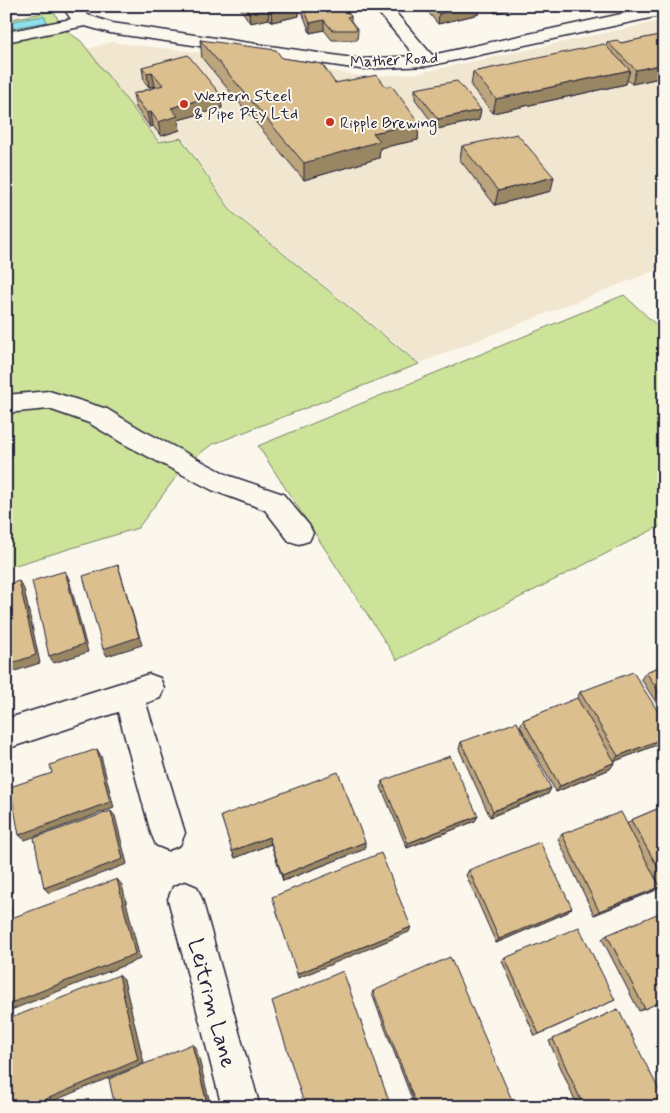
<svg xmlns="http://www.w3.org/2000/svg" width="670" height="1113" font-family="Mynerve,sans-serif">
  <rect width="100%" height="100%" fill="#fbf7ec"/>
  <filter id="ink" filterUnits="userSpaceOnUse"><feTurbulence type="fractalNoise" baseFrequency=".02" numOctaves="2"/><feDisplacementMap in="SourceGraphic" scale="10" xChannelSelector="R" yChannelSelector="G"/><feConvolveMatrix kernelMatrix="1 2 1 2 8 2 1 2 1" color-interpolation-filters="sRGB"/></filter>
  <g filter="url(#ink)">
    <path fill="#f1e6d0" d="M661,21l3,2v244l-244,96 -187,-152 -51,-74 -21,4 -7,-8 -54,13 -60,-83 71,-21 159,19 98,16 51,-4z"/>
    <path fill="#cce399" stroke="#77826a" d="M54,11l7,16 20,14 78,101 22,-4 51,74 187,152 -208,81 -26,20 -47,63 -132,40v-548z
      M624,295l40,37v192l-267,136 -139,-214z"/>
    <path fill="#8fe0eb" stroke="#6394a5" d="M44,16l3,6 -41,7v-7z"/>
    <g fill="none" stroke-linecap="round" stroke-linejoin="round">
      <g stroke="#22223b" stroke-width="3">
        <path id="minor" d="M62,6h16l10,9 24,8 248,36 55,-3 -42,-50h17l42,49 226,-49h6v9l-236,51 -68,3 -250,-36 -25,-7 -79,16v-10l65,-13z
          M49,391l58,18 35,21 88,46 53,18 26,31 4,8 -4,8 -10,3 -10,-3 -24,-31 -53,-20 -88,-46 -35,-21 -40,-14 -43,4v-18z
          M149,674l11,4 4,10 -4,10 -14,5 39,130 -5,12 -12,5 -12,-5 -5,-12 -33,-121 -112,37v-30z
          M185,882l12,5 5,12 58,208h-38l-54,-208 5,-12z"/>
      </g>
      <use href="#minor" fill="#fbf7ec" fill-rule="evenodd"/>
    </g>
    <path fill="#bca47b" stroke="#22223b" d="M239,6h60v10l-27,6 -3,-3 -19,4z
      M300,6h47v6l4,4v5l7,9 -1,10h-25l-8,-10 -14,3z
      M429,6h51l-1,8 -41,10 -10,-12z
      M488,6h36l-29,7z
      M664,30v47l-32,7 -5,-4 -1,4 -133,29 -22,-27 2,-14 133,-26 1,-4 14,1 40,-8 2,-4z
      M200,40l82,18 53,25 51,4 33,36 -1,17 -38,8 -1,10 -75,22 -102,-122z
      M142,67l78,27 2,14 -44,12 2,10 -19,6 -8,-10 -3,1 -14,-19 -3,-14 23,-7 -1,-1 -6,1 -5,-6z
      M415,89l64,31 -42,9 -22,-30z
      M462,146l89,45 -56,14 -35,-45z
      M664,665v50l-23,-36 5,-7z
      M580,692l84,29v21l-49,19 -5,8 -54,23 -36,-66 3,-6 54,-21z
      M461,742l90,46 -3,6 -58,23 -31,-68z
      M382,781l96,35 -3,5 -68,27 -26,-61z
      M664,806v87l-10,-18v16l-60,24 -36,-76 4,-5 65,-10 4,-4z
      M221,816l144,33 -82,32 -12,-37 -36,14z
      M469,870l103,38 -4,4 -72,31 -30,-68z
      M607,935l57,65 -25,11 -37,-72z
      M505,958l110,42 -80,36 -33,-75z
      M373,991l142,116h-100l-43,-113z
      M618,1009l38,98h-78l-29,-66z"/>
    <path fill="#998664" stroke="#22223b" d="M120,6h14l-14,3z
      M167,6h18l-18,3z
      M299,6v10l-27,6 -1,-10z
      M347,6v10l-4,-9z
      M471,6h9l-1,8 -41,10 1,-10z
      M496,6h28l-29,7z
      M268,9l1,10 -19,4 -1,-10z
      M324,20v10l-14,3v-10z
      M664,64v13l-32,7 4,-14z
      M630,70l-4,14 -133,29 3,-14z
      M152,72l3,14 -6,1 -2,-14z
      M220,94l2,14 -44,12 2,10 -19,6 -3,-14 13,-14z
      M481,110l-2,10 -42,9 1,-10z
      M151,112l2,14 -3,1 -3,-14z
      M419,123l-1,17 -38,8 -1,10 -75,22v-17l69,-30z
      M554,177l-3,14 -56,14 3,-14z
      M118,565l24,80 -35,11 -4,-7z
      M65,571l4,8 19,73 -34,11 -5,-7z
      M19,581l5,8 16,74 -34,11v-9z
      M664,738v4l-51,20 5,-6z
      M97,749l4,7 13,52 -89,32 -6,-5z
      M615,762l-5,7 -54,23 4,-6z
      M551,788l-3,6 -58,23 3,-6z
      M111,811l4,5 12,48 -78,29 -5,-5z
      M478,816l-3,5 -68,27 1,-5z
      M269,837l2,7 -36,14 -3,-7z
      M365,842v7l-82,32 -1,-6z
      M117,879l5,6 18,74 -134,53v-7z
      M6,883l6,31 -6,2z
      M660,887l-6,4 -60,24 5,-4z
      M572,908l-4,4 -72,31 3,-4z
      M411,927l-2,5 -111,46 -1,-4z
      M119,975l5,5 20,83 -105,44h-11z
      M192,1044l4,3 15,60h-3z"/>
    <path fill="#dbbf8f" stroke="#22223b" d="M244,6h55l-28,6 -3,-3 -19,4z
      M303,6h42l-2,1 8,9 -4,1 11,13h-26l-8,-10 -14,3z
      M433,6h38l-32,8z
      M664,34v30l-28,6 -29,-28 10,-2 4,3z
      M200,40l76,10 6,8 40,6 13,19 42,-8 9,12 6,-1 27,37 -46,10 7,8 -76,22z
      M604,44l26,26 -134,29 -23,-27z
      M188,55l32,39 -49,14 7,8 -20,6 -7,-10 -4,1 -14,-19 30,-9 -11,-13 -5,1 -5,-6z
      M457,81l24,29 -43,9 -23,-30z
      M517,134l37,43 -56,14 -36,-45z
      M118,565l21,72 -36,12 -20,-73z
      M65,571l19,73 -35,12 -17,-75z
      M19,581l17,74 -30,10v-80z
      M664,665v35l-18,-28z
      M633,672l31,49v17l-46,18 -38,-64z
      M577,698l38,64 -55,24 -37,-66z
      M517,722l34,66 -58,23 -32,-69z
      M97,749l13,53 -91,33 -9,-48 42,-14 -2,-8z
      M450,756l28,60 -70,27 -26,-62z
      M338,772l27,70 -83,33 -13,-38 -37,14 -11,-35z
      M664,806v72l-33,-58z
      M111,811l12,48 -79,29 -10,-50z
      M621,812l39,75 -61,24 -37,-77z
      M540,842l32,66 -73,31 -30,-69z
      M381,853l30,74 -114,47 -25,-77z
      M117,879l18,75 -129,51v-85z
      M664,911v89l-19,9 -38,-74z
      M579,927l36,73 -76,34 -34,-76z
      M450,957l65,150h-98l-44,-116z
      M343,971l48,136h-86l-33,-106z
      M119,975l19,85 -110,47h-22v-87z
      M618,1009l46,91v3l-8,4h-72l-31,-68z
      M192,1044l16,63h-93l-6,-28z"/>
  </g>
  <g fill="#c8321e" stroke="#fbf7ec" stroke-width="2">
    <circle cx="184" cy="104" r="5"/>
    <circle cx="330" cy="122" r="5"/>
  </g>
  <g text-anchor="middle" stroke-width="4" stroke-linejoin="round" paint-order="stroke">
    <g font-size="16" fill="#22223b" stroke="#fbf7ec">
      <text transform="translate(394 59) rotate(-3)" y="6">Mather Road</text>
    </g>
    <g font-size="16" fill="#22223b" stroke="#fbf7ec" text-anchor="start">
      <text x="194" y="101">Western Steel<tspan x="194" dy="18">&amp; Pipe Pty Ltd</tspan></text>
      <text x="340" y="128">Ripple Brewing</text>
    </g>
    <g font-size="22" fill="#22223b" stroke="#fbf7ec">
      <text transform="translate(213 1003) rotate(75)" y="8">Leitrim Lane</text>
    </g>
  </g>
  <rect width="670" height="1113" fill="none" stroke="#fbf7ec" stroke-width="25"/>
  <rect x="12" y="12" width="645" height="1088" fill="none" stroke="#22223b" stroke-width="2" filter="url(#ink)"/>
</svg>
